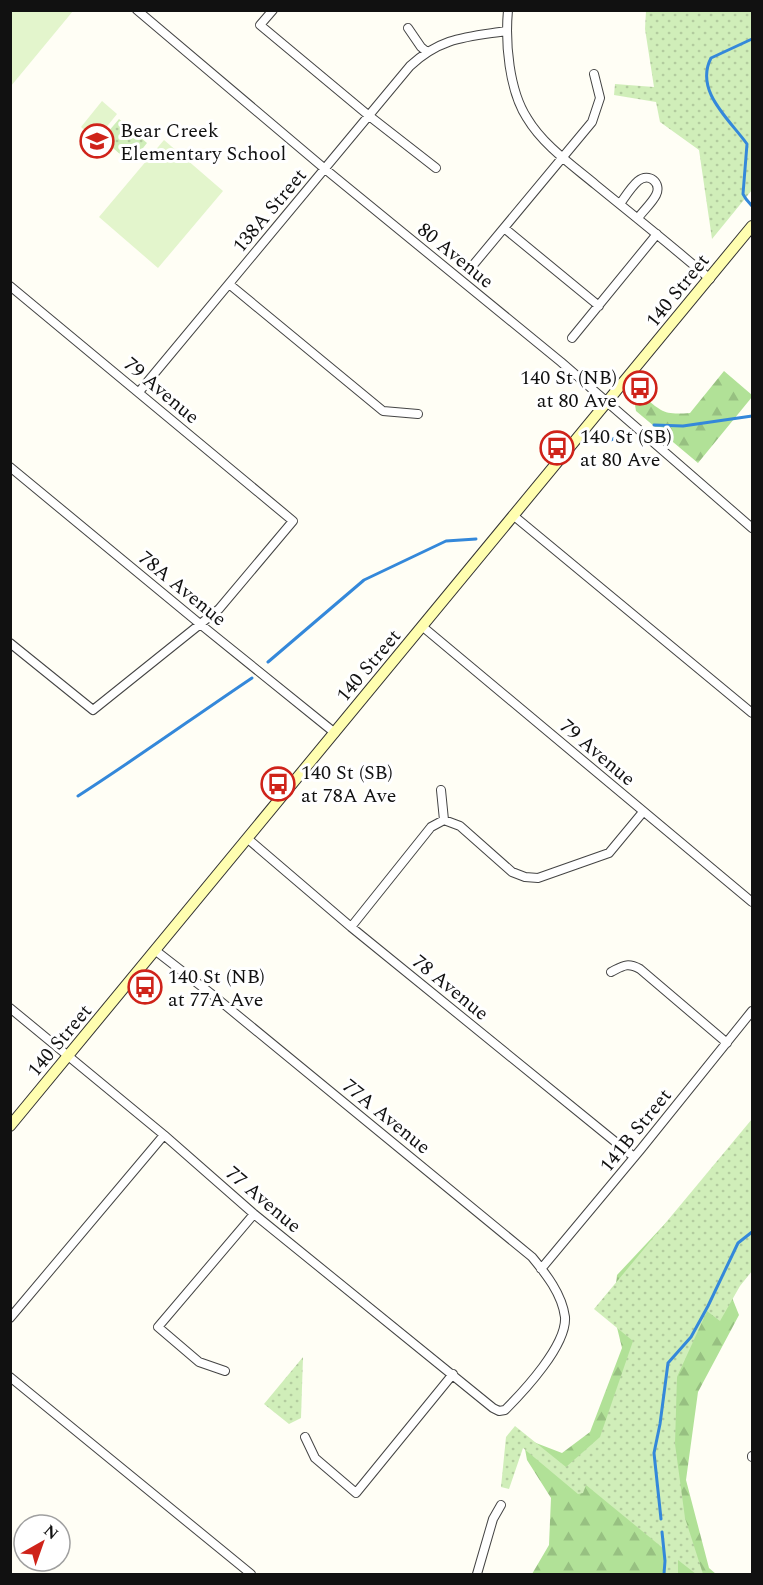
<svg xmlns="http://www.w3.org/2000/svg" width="763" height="1585" font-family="Spectral,serif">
  <defs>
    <pattern id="forest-firs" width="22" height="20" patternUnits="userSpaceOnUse" patternTransform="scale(1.5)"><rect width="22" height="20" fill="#b1e197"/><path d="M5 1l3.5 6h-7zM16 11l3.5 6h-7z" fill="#97c081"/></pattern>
    <pattern id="park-dots" width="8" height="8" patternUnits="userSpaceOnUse" patternTransform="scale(1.5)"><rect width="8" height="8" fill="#d0eeb9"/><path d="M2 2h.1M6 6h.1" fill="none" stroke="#b2cb9e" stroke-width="1.8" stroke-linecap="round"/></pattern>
  </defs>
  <rect width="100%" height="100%" fill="#fffef5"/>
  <path fill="url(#forest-firs)" d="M724,371l28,24v2l-54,66 -62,-52 -1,-6 8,-9c19,16 21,19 47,17z
    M752,1131l-23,159 10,25 -41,77 -12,88 23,88 7,6h-184l17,-29 2,-47 -24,-38 -4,-22 39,15 28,-21 32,-84 -9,-37 4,-36z"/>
  <path fill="url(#park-dots)" d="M646,11h106v179l-40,49 -13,-89 -39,-28 -4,-20 -42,-7 1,-11 39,3 -9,-58z
    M119,119l28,24 -16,20 -29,-24z
    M752,1119v152l-12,15 -20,35 -13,-10 -30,66 -2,67 10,74 18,56h-7l-18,-14v14h-13l-1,-25 -78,-64 -3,8 -5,1 -55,-46 -14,41 -8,-2 5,-50 9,-11 51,41 34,-30 33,-96 -39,-32z
    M303,1357l-2,61 -12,6 -25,-20z"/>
  <path fill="#e3f5cc" d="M11,10l62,1 -62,75 -1,-75z
    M102,101l15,13 -21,26 -15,-13z
    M164,140l59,51 -65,77 -59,-51z"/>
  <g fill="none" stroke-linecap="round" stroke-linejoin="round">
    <path stroke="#3488da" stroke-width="3" d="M752,39l-41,19c-17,33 19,62 36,86l-4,50 3,5 6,7
      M654,425l29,1 69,-10
      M602,443l22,-8
      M268,662l96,-82 82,-39 30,-2
      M78,796c59,-38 116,-79 174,-118
      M661,1519l-7,-66 6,-29 8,-61 23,-26 17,-31 30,-63 14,-11
      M662,1532l3,29 -1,13"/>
    <g stroke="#444" stroke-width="10">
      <path id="street" d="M137,10l188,159 236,193 191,166
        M273,10l-13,15 108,90 68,53
        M508,10c-3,33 1,80 19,108 16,27 45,47 69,67 38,31 77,62 114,94
        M408,28l13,19 6,5
        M620,204c5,-7 11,-17 18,-23 11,-9 24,2 18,14 -4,8 -13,16 -18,23
        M504,228l95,78
        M474,264l118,-142 8,-24 -6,-24
        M229,284l154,127 35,3
        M10,286l283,235 -74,88 -126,101 -83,-67
        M572,338l85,-104
        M139,392l271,-326c31,-29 57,-29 96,-35
        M10,467l190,157 135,109
        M514,516l238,197
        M423,627l329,275
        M441,790l3,30
        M248,839l103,88 283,230
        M351,927l80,-100 13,-7 16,6 52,46 13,5 13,1 71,-25 34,-41
        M611,972c12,-6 16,-10 29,-3l87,74
        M10,1008l154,127 90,79 239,194 6,3 6,-1c19,-19 62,-65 60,-93 -3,-23 -19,-43 -33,-60l-318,-261 -58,-45
        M541,1269l100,-120 111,-138
        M10,1318l154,-183
        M225,1371l-26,-9 -41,-35 96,-113
        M10,1377l241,197
        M305,1437l10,21 41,35 97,-119
        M752,1456v1
        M477,1574l16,-55 8,-14"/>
    </g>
    <g stroke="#333" stroke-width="12">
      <path id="secondary" d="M10,1126l742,-900"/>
    </g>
    <use href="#street" stroke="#fff" stroke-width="8"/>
    <use href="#secondary" stroke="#fffeb0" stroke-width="10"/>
  </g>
  <defs>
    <g id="school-ring" transform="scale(1.725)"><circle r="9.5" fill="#fff" stroke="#cf231a" stroke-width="1.5"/><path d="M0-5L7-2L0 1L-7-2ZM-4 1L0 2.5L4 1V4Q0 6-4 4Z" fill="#cf231a"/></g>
    <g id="bus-ring" transform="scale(1.725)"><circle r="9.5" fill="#fff" stroke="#cf231a" stroke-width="1.5"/><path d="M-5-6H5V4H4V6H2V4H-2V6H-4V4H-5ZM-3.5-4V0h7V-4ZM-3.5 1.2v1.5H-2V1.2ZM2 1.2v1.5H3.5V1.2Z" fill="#cf231a"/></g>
  </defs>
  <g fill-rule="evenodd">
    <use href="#school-ring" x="97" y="141"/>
    <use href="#bus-ring" x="640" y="388"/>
    <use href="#bus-ring" x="557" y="448"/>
    <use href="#bus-ring" x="278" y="784"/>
    <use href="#bus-ring" x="145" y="987"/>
  </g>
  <g text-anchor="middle" stroke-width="6" stroke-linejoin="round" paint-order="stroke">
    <g font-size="20" fill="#111" stroke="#fff" text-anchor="start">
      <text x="120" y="137">Bear Creek<tspan x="120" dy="23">Elementary School</tspan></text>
      <text x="617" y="384" text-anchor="end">140 St (NB)<tspan x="617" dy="23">at 80 Ave</tspan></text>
      <text x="580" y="443">140 St (SB)<tspan x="580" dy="23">at 80 Ave</tspan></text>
      <text x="301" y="779">140 St (SB)<tspan x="301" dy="23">at 78A Ave</tspan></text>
      <text x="168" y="983">140 St (NB)<tspan x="168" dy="23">at 77A Ave</tspan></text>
    </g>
    <g font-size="20" fill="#111" stroke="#fff">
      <text transform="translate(269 210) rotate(-50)" y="7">138A Street</text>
      <text transform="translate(456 255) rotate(39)" y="7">80 Avenue</text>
      <text transform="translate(677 290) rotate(-51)" y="7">140 Street</text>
      <text transform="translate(162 390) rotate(40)" y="7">79 Avenue</text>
      <text transform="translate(183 588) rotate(39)" y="7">78A Avenue</text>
      <text transform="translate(368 665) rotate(-50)" y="7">140 Street</text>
      <text transform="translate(598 752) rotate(40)" y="7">79 Avenue</text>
      <text transform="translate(451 987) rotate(39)" y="7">78 Avenue</text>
      <text transform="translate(59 1040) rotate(-50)" y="7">140 Street</text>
      <text transform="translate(387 1116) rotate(39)" y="7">77A Avenue</text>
      <text transform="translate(635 1130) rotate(-51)" y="7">141B Street</text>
      <text transform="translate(264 1199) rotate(40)" y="7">77 Avenue</text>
    </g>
  </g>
  <rect width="763" height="1585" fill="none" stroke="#111111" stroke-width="24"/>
  <g transform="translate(42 1543) rotate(40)"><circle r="28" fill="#ffffff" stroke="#a0a0a0" stroke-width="1.5"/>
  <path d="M0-4.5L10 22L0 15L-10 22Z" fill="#cf231a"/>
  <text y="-9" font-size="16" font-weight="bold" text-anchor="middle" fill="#111111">N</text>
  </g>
</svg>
